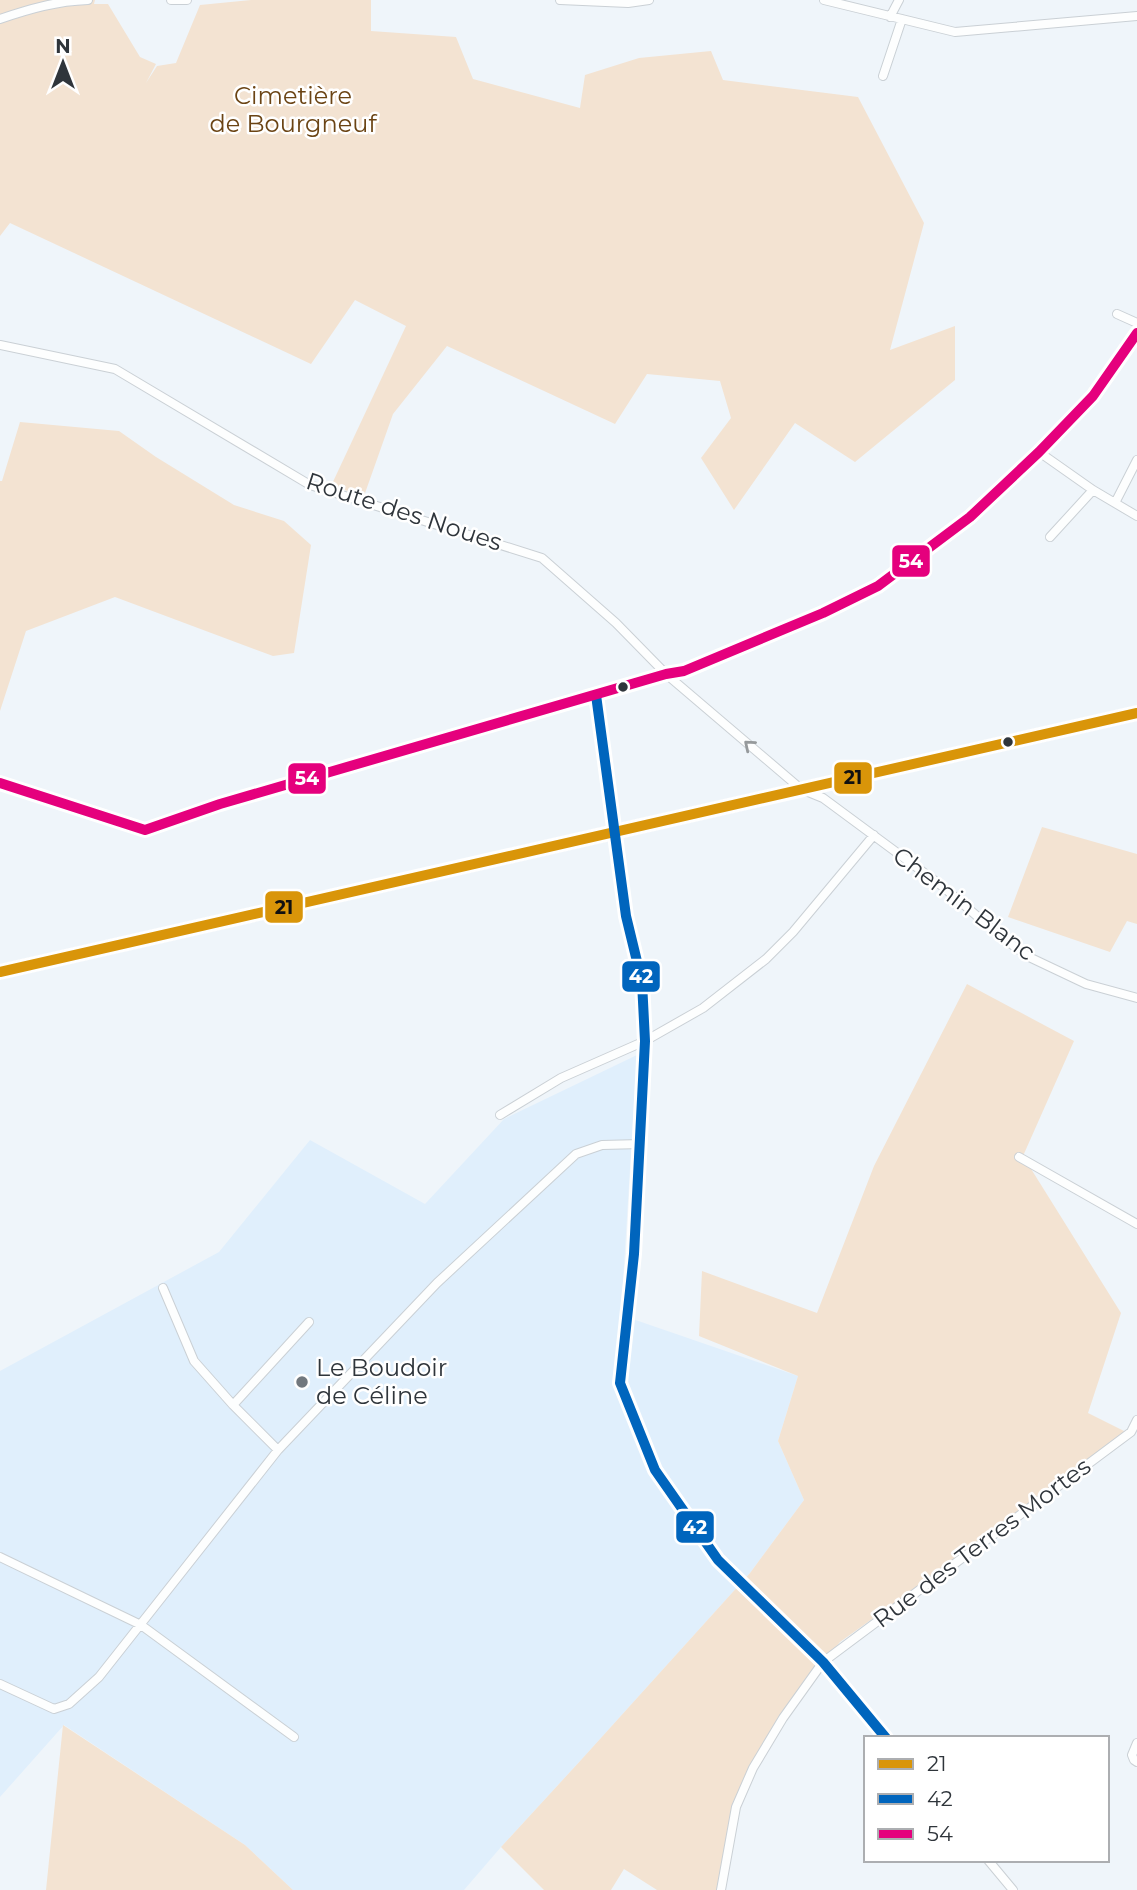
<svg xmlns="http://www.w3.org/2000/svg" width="1137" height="1890" font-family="Montserrat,sans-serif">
  <rect width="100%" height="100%" fill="#eff5fa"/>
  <path fill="#e0effc" d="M637,1055l-16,260 177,61 -20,65 26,59 -54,73 -169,187 -80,87 -37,43h-171l-48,-45 -181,-120 -64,72v-426l219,-119 91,-112 115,64 79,-85z"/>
  <path fill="#f3e3d2" d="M0,0h95l-1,4h14l32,53 16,7 -10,19 11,-17 19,-3 24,-58 51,-5h120v31l85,6 17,42 107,29 5,-33 54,-17 72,-7 12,29 135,17 66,126 -34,127 65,-24v54l-100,82 -60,-39 -61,87 -33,-52 30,-40 -11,-37 -73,-7 -32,50 -168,-78 -54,68 -29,82 -33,-10 75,-160 -51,-26 -44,64 -301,-141 -10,13z
    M20,422l99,9 37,26 78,48 50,16 27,24 -17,108 -21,3 -158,-59 -89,34 -26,80v-230h2z
    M1042,827l95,27v70l-10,-3 -17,31 -102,-35z
    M967,984l107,57 -51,115 98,157 -33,100 42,21 -290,208 -42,52 -42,70 -19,43 -15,83h-65l-33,-21 -13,21h-67l-43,-43 80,-87 169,-187 54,-73 -26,-59 20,-65 -99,-40 3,-65 115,42 57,-147z
    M63,1725l182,120 48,45h-247z"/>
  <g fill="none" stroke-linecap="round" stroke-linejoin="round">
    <g stroke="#cad0d5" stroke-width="10">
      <path id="street" d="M171,0h16
        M560,0l68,3 21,-3
        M824,0l131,32 182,-16
        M890,17l9,-17
        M0,19c29,-10 57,-18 88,-19
        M883,76l19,-57
        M1117,314l20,9
        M0,345l115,24 195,116 232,73 74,65 50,51 135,115 22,9 119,88 57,49 30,22 57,27 51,14
        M1039,452l54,38 44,26
        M1115,503l22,-43
        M1050,537l43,-47
        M596,695l30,221 16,66 3,59 -11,213 -14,129 35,87 63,90 105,102 63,76
        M0,783l145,47 75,-26 446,-130 18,-3 139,-58 55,-27 92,-69 69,-65 54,-56 44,-63
        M500,1115l61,-37 84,-37 58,-33 63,-49 27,-27 81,-97
        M1019,1157l118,67
        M163,1288l31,73 39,44 45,45
        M233,1405l76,-83
        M0,1557l141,68 153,112
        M0,1684l54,25 15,-5 30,-27 179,-227 159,-167 139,-129 26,-9 39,-1
        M1137,1743l-5,12 2,5 3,2
        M988,1860l25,30
        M721,1890l15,-83 17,-39 30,-50 40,-56 308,-230 6,-12"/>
    </g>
    <g stroke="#cad0d5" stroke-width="15">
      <path id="primary" d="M0,972l1137,-259"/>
    </g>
    <use href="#street" stroke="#fdfefe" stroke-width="8"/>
    <use href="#primary" stroke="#fdfefe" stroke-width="12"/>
    <g stroke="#fff" stroke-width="16">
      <path id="bus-1" d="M0,972l1137,-259"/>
    </g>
    <g stroke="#fff" stroke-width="16">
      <path id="bus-2" d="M596,695l30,221 16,66 3,59 -11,213 -14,129 35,87 63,90 105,102 63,76"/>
    </g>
    <g stroke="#fff" stroke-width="16">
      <path id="bus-3" d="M0,783l145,47 75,-26 446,-130 18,-3 139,-58 55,-27 92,-69 69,-65 54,-56 44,-63"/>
    </g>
    <use href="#bus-1" stroke="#d99509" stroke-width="10"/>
    <use href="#bus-2" stroke="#0065bd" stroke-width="10"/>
    <use href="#bus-3" stroke="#e5007d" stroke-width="10"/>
  </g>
  <defs><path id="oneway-chevron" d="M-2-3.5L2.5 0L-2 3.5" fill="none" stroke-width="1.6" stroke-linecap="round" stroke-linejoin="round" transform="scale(1.75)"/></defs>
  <use stroke="#969a9c" href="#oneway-chevron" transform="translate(749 745) rotate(-140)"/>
  <g fill="#2f353b" stroke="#fff" stroke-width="2.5">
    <circle cx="623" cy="687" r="6"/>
    <circle cx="1008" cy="742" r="6"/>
  </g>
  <circle fill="#72787e" stroke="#fff" stroke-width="2.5" cx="302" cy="1382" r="7"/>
  <g text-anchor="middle" stroke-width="5" stroke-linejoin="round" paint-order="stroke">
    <g font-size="24" fill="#6b4414" stroke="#fff">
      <text x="293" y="104">Cimetière<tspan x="293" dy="28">de Bourgneuf</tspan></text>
    </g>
    <g font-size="24" fill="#2f353b" stroke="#fff">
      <text transform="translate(404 512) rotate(18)" y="8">Route des Noues</text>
      <text transform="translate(964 904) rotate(37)" y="8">Chemin Blanc</text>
      <text transform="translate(982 1543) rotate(-37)" y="8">Rue des Terres Mortes</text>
    </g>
    <g font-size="24" fill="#2f353b" stroke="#fff" text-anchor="start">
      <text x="316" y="1376">Le Boudoir<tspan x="316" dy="28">de Céline</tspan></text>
    </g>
  </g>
  <g stroke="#fff" stroke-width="2.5">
    <rect x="891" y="544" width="40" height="34" rx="7" fill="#e5007d"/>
    <rect x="833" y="761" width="40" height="34" rx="7" fill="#d99509"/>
    <rect x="287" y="762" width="40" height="33" rx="7" fill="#e5007d"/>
    <rect x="264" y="890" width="40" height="34" rx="7" fill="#d99509"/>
    <rect x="621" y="960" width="40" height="33" rx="7" fill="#0065bd"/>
    <rect x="675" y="1510" width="40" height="34" rx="7" fill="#0065bd"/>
  </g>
  <g font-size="19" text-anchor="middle" font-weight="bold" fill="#fff">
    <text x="911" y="568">54</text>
    <text x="307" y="785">54</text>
    <text x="641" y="983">42</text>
    <text x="695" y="1534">42</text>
  </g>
  <g font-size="19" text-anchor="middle" font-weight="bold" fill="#111">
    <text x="853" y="784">21</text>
    <text x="284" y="914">21</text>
  </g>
  <rect x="864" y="1736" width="245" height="126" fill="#ffffff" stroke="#acaeb1" stroke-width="2"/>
  <rect x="878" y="1759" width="35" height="10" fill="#d99509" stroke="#acaeb1" stroke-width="2"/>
  <text x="927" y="1771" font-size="21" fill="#2f353b">21</text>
  <rect x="878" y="1794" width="35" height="10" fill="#0065bd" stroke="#acaeb1" stroke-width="2"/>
  <text x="927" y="1806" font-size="21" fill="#2f353b">42</text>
  <rect x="878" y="1829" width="35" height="10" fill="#e5007d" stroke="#acaeb1" stroke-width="2"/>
  <text x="927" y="1841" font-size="21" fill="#2f353b">54</text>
  <g transform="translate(63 63)" stroke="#ffffff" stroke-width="5" paint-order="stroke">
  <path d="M0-5L12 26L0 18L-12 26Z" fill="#2f353b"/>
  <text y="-10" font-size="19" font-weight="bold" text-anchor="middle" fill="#2f353b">N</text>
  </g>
</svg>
